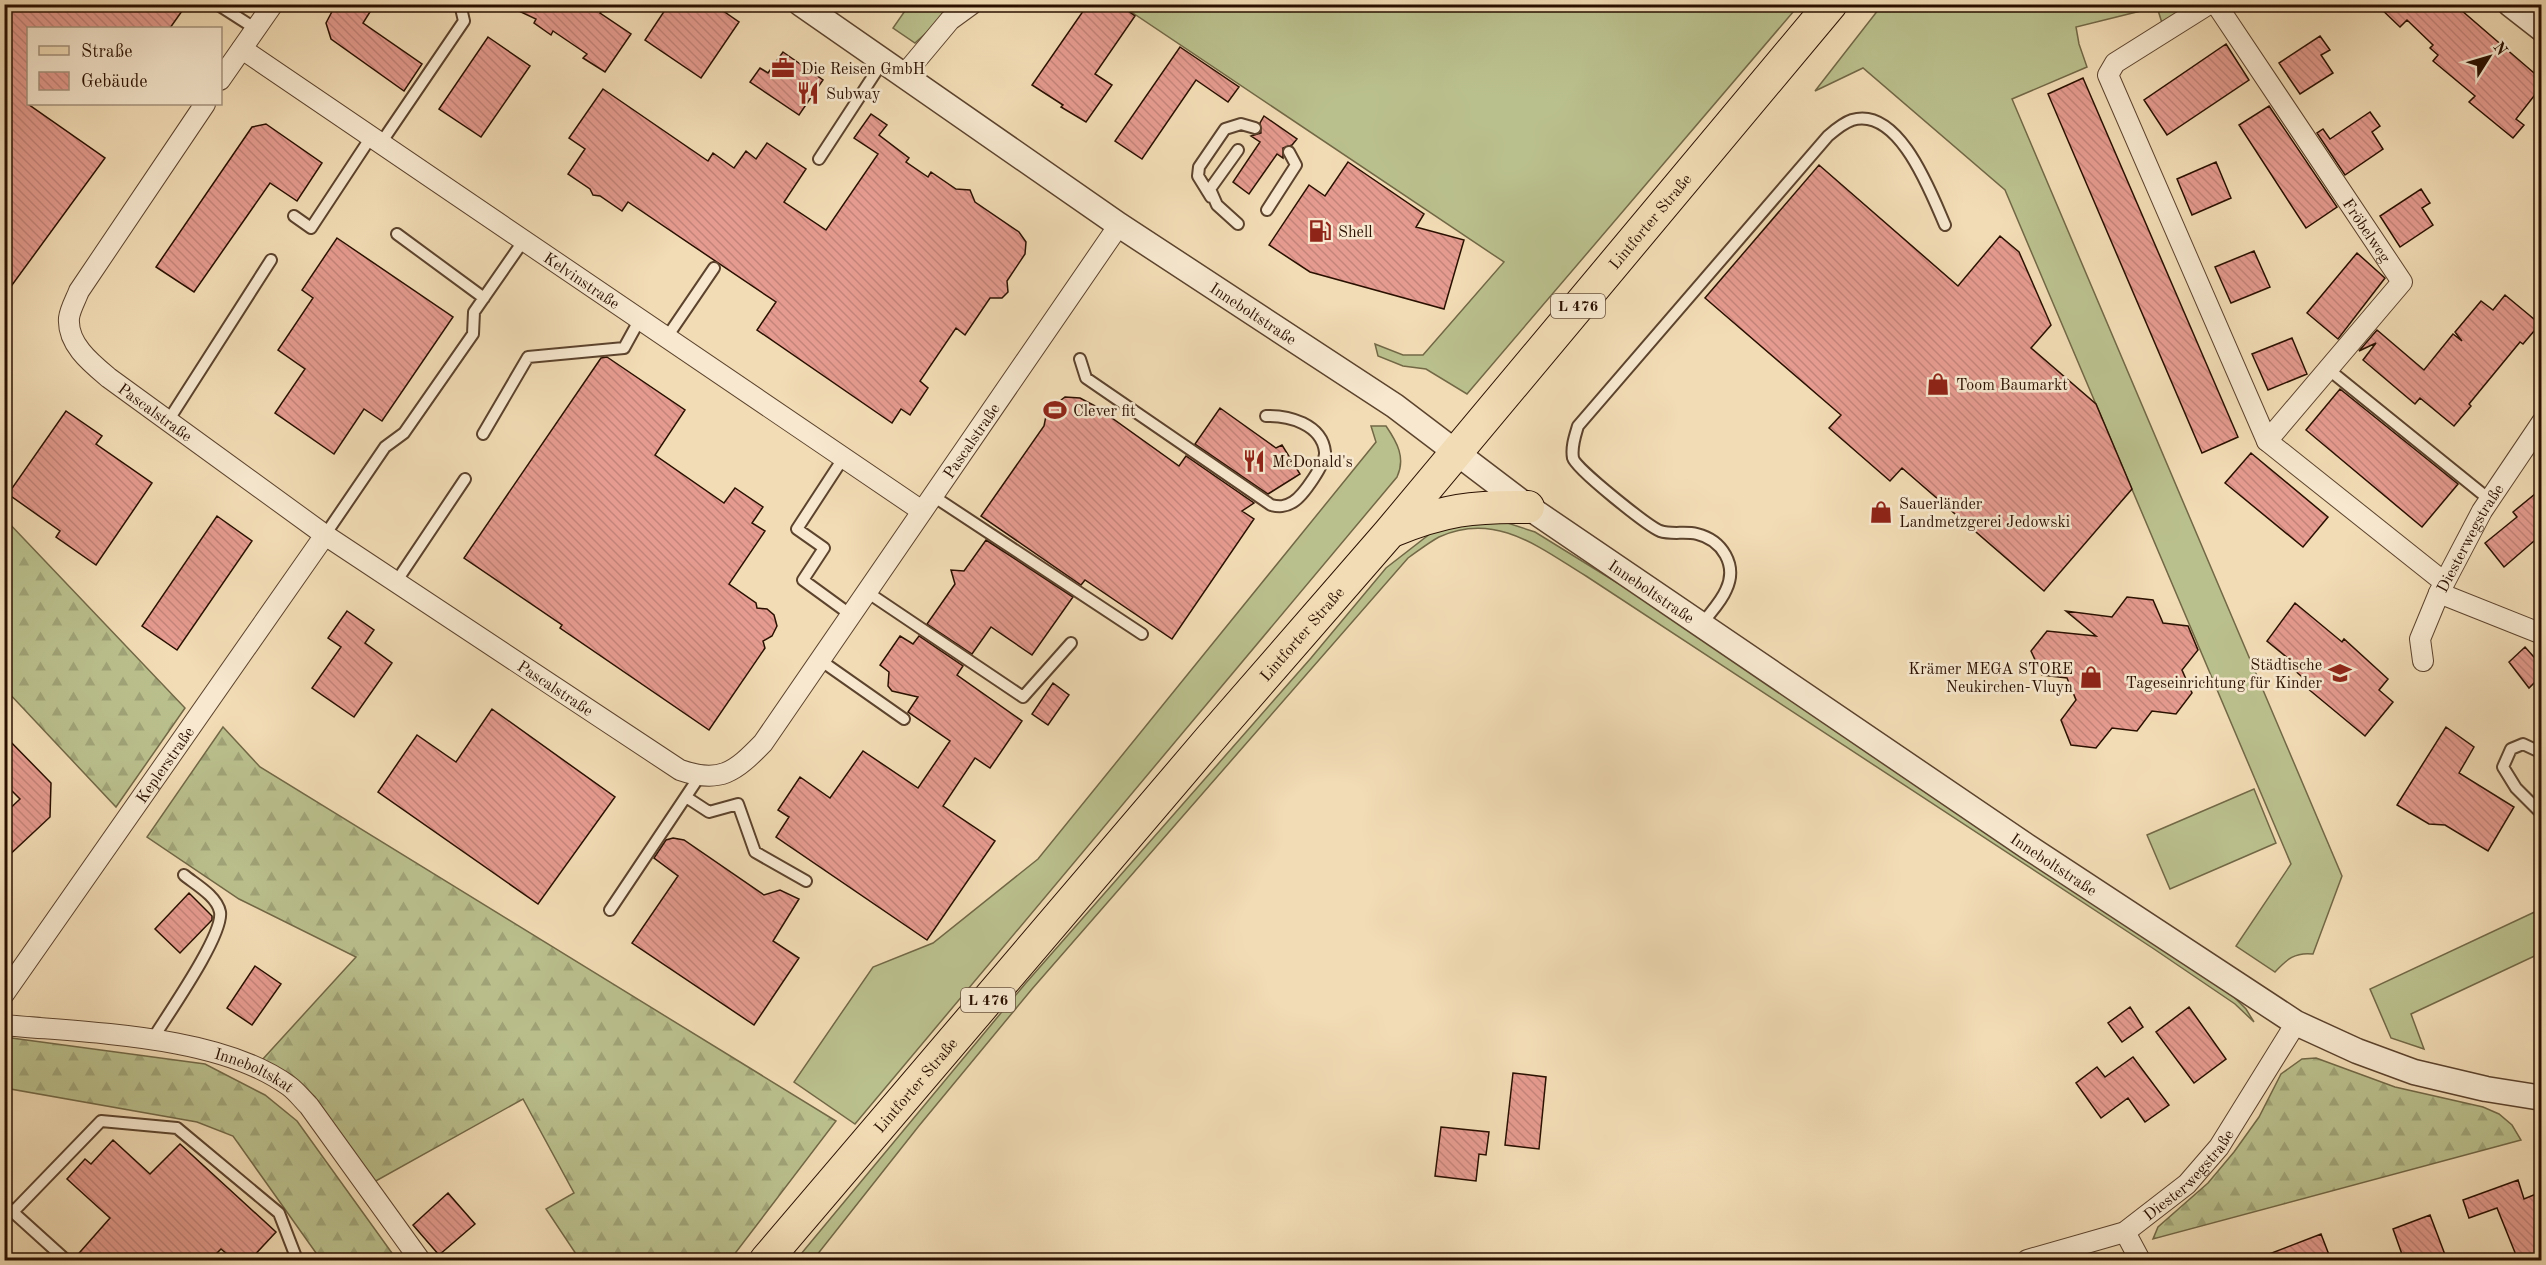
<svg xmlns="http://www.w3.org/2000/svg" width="2546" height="1265" font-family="'Old Standard TT',serif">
  <defs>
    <pattern id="forest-firs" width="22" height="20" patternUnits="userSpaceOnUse" patternTransform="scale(1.5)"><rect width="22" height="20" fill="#bac08d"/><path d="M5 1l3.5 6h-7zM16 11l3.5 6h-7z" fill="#a0a478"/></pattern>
    <pattern id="building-back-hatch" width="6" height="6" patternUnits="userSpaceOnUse" patternTransform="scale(1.5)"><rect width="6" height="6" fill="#e59b8f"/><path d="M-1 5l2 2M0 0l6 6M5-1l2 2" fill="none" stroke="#c5847a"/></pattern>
  </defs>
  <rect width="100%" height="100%" fill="#f2dcb5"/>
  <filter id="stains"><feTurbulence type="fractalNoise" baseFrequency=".00333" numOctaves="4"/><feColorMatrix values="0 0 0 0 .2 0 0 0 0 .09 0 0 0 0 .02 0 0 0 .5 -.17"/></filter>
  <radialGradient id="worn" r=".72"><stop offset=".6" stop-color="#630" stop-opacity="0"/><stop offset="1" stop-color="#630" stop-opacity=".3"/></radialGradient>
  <path fill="#bac08d" stroke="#726846" stroke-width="1.5" d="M909,5h48l-42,38 -22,-15z
    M1121,5h678l-332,389 -41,-25 -23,-3 -25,-10 -3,-12 28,11h20l81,-93z
    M1882,5h308l-28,18 -5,-16 -81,20 3,17 8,23 -75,32 330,777 -29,78c-18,-2 -26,5 -38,18l-39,-26 55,-82 -286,-674 -142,-122 -48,23z
    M1371,426h15c11,16 20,32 11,51l-542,647 -61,-42 79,-115 60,-24 105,-84 338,-417z
    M1492,518l43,14 162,100 535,363 14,14 8,13 -19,-18 -81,-55 -568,-373c-46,-28 -90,-65 -147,-39 -11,6 -21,14 -31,21l-376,431 -114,138 -105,133h-17l229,-276 286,-326 75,-90 49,-38z
    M2254,789l22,54 -106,46 -23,-54z
    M2541,909v44l-130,61 13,35 -33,-11 -21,-49z"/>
  <path fill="url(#forest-firs)" stroke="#726846" stroke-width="1.5" d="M5,519l180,189 -69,99 -111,-118z
    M223,727l37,40 576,354 -106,139h-150l-34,-51 28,-16 -51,-94 -149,83 -59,-85 -23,-22 -30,-15 94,-103 -117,-58 -92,-62z
    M4,1037l201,27 60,31 32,26 100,139h-76l-88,-124 -36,-14 -192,-34z
    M2316,1058l79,29 88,20 16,7 13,11 9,15 -368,99 5,-12 50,-44 26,-31 25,-35 22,-43 21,-15z"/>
  <path fill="url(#building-back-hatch)" stroke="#2a1000" stroke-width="1.5" d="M4,4h183l-17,24h-142v76l77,54 -101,138z
    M336,4h39l-12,19 59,41 -18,27 -73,-52 -5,-16z
    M504,4h102l-6,9 31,21 -26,38 -22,-14 4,-4 -34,-23 -2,4 -17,-12 2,-4z
    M669,4h44l26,18 -38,56 -56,-38z
    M1088,4h30l17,12 -40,58 17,11 -26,37 -25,-15 2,-2 -31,-20z
    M2376,4h78l87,75v8l-25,32 8,6 -11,13 -44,-36 6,-6 -42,-35 5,-6 -8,-7 3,-3 -26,-25 -7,7z
    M2320,36l10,14 -9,5 12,18 -33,21 -21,-31z
    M488,37l42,29 -49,71 -42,-28z
    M2226,44l23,36 -82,55 -23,-35z
    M1180,47l59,40 -11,15 -32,-22 -54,79 -27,-18z
    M783,52l40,28 -24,35 -49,-33 10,-14 8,5z
    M2083,78l155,359 -36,16 -154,-359z
    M603,89l105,72 5,-8 21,15 12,-17 10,8 11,-16 39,26 -22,33 42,28 52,-76 -24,-16 17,-24 16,11 -8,10 30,23 -3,4 22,15 3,-5 25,17 14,1 5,12 44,30 7,10 -1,12 -18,27 1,11 -6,6h-12l-25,37 -9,-7 -36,53 8,7 -18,27 -9,-6 -9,14 -135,-93 19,-28 -148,-100 -6,9 -22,-15 -7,-1 -3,-6 -22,-15 17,-25 -16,-11z
    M2269,106l68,101 -31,21 -67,-103z
    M2370,112l10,14 -8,6 11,17 -38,26 -28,-42 6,-4 7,10z
    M1264,116l33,23 -5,6 -9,3v10l-6,-4 -28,40 -16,-12 27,-40 -9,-6 10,-3 -1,-10z
    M266,124l56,39 -25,38 -27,-18 -76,109 -38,-25 96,-140z
    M1348,162l76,52 -8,13 48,13 -20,69 -134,-37 -41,-27 40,-60 16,11z
    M2216,162l15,36 -39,17 -15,-36z
    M1819,165l139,121 42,-50 19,16 32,73 -20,23 65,56 36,85 -88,102 -142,-123 -12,13 -61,-53 12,-13 -136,-117z
    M2421,189l9,14 -8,5 11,17 -33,22 -20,-31z
    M337,238l116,79 -71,104 -18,-12 -30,45 -59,-41 30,-44 -27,-19 35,-52 -11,-8z
    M2254,251l16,36 -39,16 -16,-36z
    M2357,253l28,25 -47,61 -31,-26z
    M2505,295l35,29 -17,20 -3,-2 -51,62 2,2 -17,20 -34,-28 -5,6 -52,-44 13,-17 -17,8 18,-21 47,40 29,-36 9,7 -7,-9 26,-31 12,9z
    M2292,338l15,36 -39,16 -16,-36z
    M607,357l78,53 -30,45 69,48 11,-15 28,19 -11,16 13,8 -36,53 27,19 1,5 10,1 7,6 3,11 -5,10 -9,5 2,7 -56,82 -149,-102 2,-3 -98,-67 137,-200z
    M2340,389l118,95 -36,43 -116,-97z
    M1065,397l15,1 15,8 84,60 7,-10 68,47 -12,8 12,8 -82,120 -87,-59 -4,5 -100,-69 63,-90 3,-15z
    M1220,408l56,40 6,-3 18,29 -32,20 -73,-50z
    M66,411l36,25 -6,8 56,39 -56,82 -40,-28 4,-6 -52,-37z
    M2251,453l77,64 -25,30 -78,-64z
    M2541,489v46l-37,32 -19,-24 32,-26 -4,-5z
    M217,516l35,25 -75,109 -35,-24z
    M986,540l87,57 -41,58 -41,-28 -19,27 -45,-30 28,-40 -4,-14 13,1z
    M2127,597l26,3 10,23 25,3 10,24 -16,20 10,23 -16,21 -24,-3 -15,20 -25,-3 -16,20 -25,-3 -10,-25 15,-20 -9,-22 -25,-3 -11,-24 16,-20 49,5 -30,-25 46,6z
    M2295,603l47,39 2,-3 44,40 -9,11 14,12 -28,34 -58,-48 3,-4 -18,-16 3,-4 -28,-23z
    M347,611l27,19 -9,13 27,20 -38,54 -42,-29 29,-41 -13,-9z
    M900,636l13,8 6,-8 44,30 -6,9 65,46 -32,47 -15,-10 -32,48 52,35 -68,99 -151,-103 13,-20 -11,-7 22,-33 30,21 33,-47 55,37 32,-47 -42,-29 10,-15 -26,-6 -4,-5 1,-14 -9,-7z
    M2525,647l16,18v11l-12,12 -20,-26z
    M1053,683l16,12 -21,30 -16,-11z
    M492,709l123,88 -77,107 -160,-112 39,-57 39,27z
    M2446,727l28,20 -15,26 55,34 -26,44 -43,-26 -16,-1 -32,-19z
    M4,735l47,48 -1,34 -46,43v-46l16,-15 -16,-16z
    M673,838l11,2 80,55 16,-5 19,9 -26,42 26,17 -45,67 -122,-82 46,-67 -24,-18 12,-18z
    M189,893l23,23v4l-32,33 -25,-24z
    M255,966l26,18 -29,41 -25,-17z
    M2130,1007l13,20 -21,15 -14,-19z
    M2189,1007l37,52 -32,24 -38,-51z
    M2133,1057l36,48 -24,17 -17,-24 -27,20 -25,-35 21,-16 8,10z
    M1513,1073l33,4 -7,72 -34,-4z
    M1441,1127l48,5 -3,23 -7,-1 -3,27 -41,-5z
    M113,1140l37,34 30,-30 96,88 -26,28h-16l-13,-11 -11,11h-137l37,-42 -43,-39 18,-20 6,5z
    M2518,1180l6,19 12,-5 5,15v48l-8,3h-15l-21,-52 -28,10 -6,-18z
    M448,1193l27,31 -36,31 -26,-30z
    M2430,1215l17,45h-43l-11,-31z
    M2321,1234l10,26h-74l-1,-1z"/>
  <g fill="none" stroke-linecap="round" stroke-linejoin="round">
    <g stroke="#5c432d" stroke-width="14">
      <path id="service" d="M217,4l39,25
        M381,143l83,-122 -4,-17
        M819,159l64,-98
        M1211,197l-13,-21 1,-9 26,-38 16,-5 14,4
        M1267,210l29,-45 -7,-13
        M294,216l17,12 60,-91
        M1238,224l-21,-19 -7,-16 28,-39
        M397,234l87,64
        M667,337l47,-69
        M1080,359l6,19 185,127c8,2 14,2 22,-3 10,-6 33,-39 32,-50 -3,-28 -37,-37 -59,-36
        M2328,369l162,131
        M168,421l103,-161
        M483,434l45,-77 96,-9 16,-29
        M844,457l-47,72 27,19 -21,32 48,35
        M933,496l209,138
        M325,535l60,-88 19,-14 69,-99 1,-22 50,-72
        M396,582l69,-103
        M867,592l156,105 48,-54
        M1702,624c8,-11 19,-22 24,-34 12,-25 -4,-50 -29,-56 -12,-3 -25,1 -37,-3 -12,-5 -84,-62 -87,-73 -2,-11 2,-22 5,-32l250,-290c7,-6 15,-13 24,-16 47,-14 79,73 93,105
        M820,660l84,59
        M2542,753l-19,-9 -12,5 -8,18 13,21 26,26
        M686,797l23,15 29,-8 17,48 51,29
        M610,910l89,-133
        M152,1040c14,-23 72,-105 68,-128 -3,-16 -25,-28 -36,-37
        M4,1204l62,56
        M12,1213l89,-92 76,7 102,85 17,44 -3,3
        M4,1259l2,1"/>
    </g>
    <g stroke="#5c432d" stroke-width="22">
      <g id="minor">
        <path d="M2209,4l-94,59 -7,12 159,366 177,141"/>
        <path id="s1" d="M2216,4l186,278 -135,159"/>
        <path id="s2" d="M242,49l680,462"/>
        <path d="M904,75l46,-55 22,-16"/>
        <path d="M220,80l53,-76"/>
        <path id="s3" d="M205,104l-126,187c-3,8 -9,18 -10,27 -2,26 22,45 40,60l216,157 355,235c40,14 55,2 83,-27l356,-518"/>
        <path d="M2439,593l103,41"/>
        <path id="s4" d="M2423,661l-3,-22 19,-46 43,-82 60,-89"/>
        <path id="s5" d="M4,994l321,-459"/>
        <path id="s6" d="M4,1025c85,8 216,10 285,61 7,5 13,13 20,20l111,154"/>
        <path d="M2125,1232l15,28"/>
        <path id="s7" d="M2027,1260l98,-28 62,-48 32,-37 77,-124"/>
      </g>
    </g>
    <g stroke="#5c432d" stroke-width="27">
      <g id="tertiary">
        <path id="s8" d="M801,4l318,221 276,181 133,101 500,340 268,176 61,28 57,21 72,17 56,9"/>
        <path d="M2510,4l32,25"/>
      </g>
    </g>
    <g stroke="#2a1000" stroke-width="34">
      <g id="primary">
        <path d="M1392,531c51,-21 81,-25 136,-24"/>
        <path id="s9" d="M766,1260l443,-520 180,-207 442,-529"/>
      </g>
    </g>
    <use href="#service" stroke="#f7e8cf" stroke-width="10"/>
    <use href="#minor" stroke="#f7e8cf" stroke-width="20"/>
    <use href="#tertiary" stroke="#f7e8cf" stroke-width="24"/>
    <use href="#primary" stroke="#f2dcb5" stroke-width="32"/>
  </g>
  <defs>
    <g id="office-bare" transform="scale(1.8)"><path d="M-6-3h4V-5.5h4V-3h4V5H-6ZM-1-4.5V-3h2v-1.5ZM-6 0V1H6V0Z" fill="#8f2418" stroke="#f7e8cf" stroke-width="2.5" paint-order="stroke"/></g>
    <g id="restaurant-bare" transform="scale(1.8)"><path d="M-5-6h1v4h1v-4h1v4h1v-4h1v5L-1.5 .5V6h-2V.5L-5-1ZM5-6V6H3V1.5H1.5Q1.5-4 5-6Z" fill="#8f2418" stroke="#f7e8cf" stroke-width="2.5" paint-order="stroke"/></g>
    <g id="fuel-bare" transform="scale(1.8)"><path d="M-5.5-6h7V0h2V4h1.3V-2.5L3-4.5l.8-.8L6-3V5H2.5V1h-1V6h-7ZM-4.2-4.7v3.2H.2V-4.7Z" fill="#8f2418" stroke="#f7e8cf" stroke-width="2.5" paint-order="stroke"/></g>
    <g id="shop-bare" transform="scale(1.8)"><path d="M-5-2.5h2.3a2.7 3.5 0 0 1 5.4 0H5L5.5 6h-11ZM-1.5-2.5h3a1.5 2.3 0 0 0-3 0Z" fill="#8f2418" stroke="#f7e8cf" stroke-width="2.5" paint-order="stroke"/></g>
    <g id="stadium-bare" transform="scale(1.8)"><path d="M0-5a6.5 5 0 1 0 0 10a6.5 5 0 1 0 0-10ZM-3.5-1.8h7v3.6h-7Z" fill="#8f2418" stroke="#f7e8cf" stroke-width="2.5" paint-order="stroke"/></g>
    <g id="school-bare" transform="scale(1.8)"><path d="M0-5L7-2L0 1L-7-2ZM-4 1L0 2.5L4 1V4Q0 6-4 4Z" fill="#8f2418" stroke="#f7e8cf" stroke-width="2.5" paint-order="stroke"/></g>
  </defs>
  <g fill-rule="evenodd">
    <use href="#office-bare" x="783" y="68"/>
    <use href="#restaurant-bare" x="808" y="93"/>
    <use href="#fuel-bare" x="1320" y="231"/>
    <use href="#shop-bare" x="1938" y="384"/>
    <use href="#stadium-bare" x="1055" y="410"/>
    <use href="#restaurant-bare" x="1254" y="461"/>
    <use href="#shop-bare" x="1881" y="512"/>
    <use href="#school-bare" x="2340" y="673"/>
    <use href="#shop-bare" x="2091" y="677"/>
  </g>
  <g text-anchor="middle" stroke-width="5" stroke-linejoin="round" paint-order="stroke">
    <g fill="#f7e8cf" stroke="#68513e" stroke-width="1.5">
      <rect x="1551" y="294" width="54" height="24" rx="4.5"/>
      <rect x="961" y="988" width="54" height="24" rx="4.5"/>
    </g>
    <g font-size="15" font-weight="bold" fill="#2a1000">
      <text x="1578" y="311">L 476</text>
      <text x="988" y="1005">L 476</text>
    </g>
    <g font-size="16" fill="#2a1000" stroke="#f7e8cf" text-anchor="start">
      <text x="801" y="74">Die Reisen GmbH</text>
      <text x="826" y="99">Subway</text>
      <text x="1338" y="237">Shell</text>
      <text x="1956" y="390">Toom Baumarkt</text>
      <text x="1073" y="416">Clever fit</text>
      <text x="1272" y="467">McDonald's</text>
      <text x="1899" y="509">Sauerländer<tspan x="1899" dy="18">Landmetzgerei Jedowski</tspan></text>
      <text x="2322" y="670" text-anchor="end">Städtische<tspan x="2322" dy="18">Tageseinrichtung für Kinder</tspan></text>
      <text x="2073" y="674" text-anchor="end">Krämer MEGA STORE<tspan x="2073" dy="18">Neukirchen-Vluyn</tspan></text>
    </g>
    <g font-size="16" fill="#2a1000" stroke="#f7e8cf">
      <text dy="6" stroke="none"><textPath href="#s9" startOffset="1364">Lintforter Straße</textPath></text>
      <text dy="6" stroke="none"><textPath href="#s1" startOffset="272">Fröbelweg</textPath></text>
      <text dy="6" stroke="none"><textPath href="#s2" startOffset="411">Kelvinstraße</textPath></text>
      <text dy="6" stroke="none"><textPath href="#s8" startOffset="548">Inneboltstraße</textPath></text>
      <text dy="6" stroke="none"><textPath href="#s3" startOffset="387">Pascalstraße</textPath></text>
      <text dy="6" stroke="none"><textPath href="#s3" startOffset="1484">Pascalstraße</textPath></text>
      <text dy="6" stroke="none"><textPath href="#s4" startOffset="135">Diesterwegstraße</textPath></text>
      <text dy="6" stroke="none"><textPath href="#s8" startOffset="1034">Inneboltstraße</textPath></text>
      <text dy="6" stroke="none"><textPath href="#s9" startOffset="824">Lintforter Straße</textPath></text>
      <text dy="6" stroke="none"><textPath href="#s3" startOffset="873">Pascalstraße</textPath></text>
      <text dy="6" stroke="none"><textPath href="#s5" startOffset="280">Keplerstraße</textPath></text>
      <text dy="6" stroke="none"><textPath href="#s8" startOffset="1520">Inneboltstraße</textPath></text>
      <text dy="6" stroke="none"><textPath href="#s6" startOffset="256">Inneboltskat</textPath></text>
      <text dy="6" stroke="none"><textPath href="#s9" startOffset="230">Lintforter Straße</textPath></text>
      <text dy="6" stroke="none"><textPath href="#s7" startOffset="188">Diesterwegstraße</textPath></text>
    </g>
  </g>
  <rect width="2546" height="1265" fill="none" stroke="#f2dcb5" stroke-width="24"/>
  <rect x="6" y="6" width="2534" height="1253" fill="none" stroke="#2a1000" stroke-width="3"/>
  <rect x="12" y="12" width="2522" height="1241" fill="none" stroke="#2a1000" stroke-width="1.5"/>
  <rect x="27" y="27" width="195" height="78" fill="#f7e8cf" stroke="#a5927c" stroke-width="1.5"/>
  <rect x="39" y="46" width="30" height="9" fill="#f2dcb5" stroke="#a5927c" stroke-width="1.5"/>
  <text x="81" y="57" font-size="18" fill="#2a1000">Straße</text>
  <rect x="39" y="72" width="30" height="18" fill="url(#building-back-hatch)" stroke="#a5927c" stroke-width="1.5"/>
  <text x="81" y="87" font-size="18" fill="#2a1000">Gebäude</text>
  <g transform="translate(2489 57) rotate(53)" stroke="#f7e8cf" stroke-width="4.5" paint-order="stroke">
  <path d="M0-4.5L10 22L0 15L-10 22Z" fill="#2a1000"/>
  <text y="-9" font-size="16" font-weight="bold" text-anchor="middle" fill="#2a1000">N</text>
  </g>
  <rect width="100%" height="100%" filter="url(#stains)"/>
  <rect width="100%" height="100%" fill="url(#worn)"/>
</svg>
